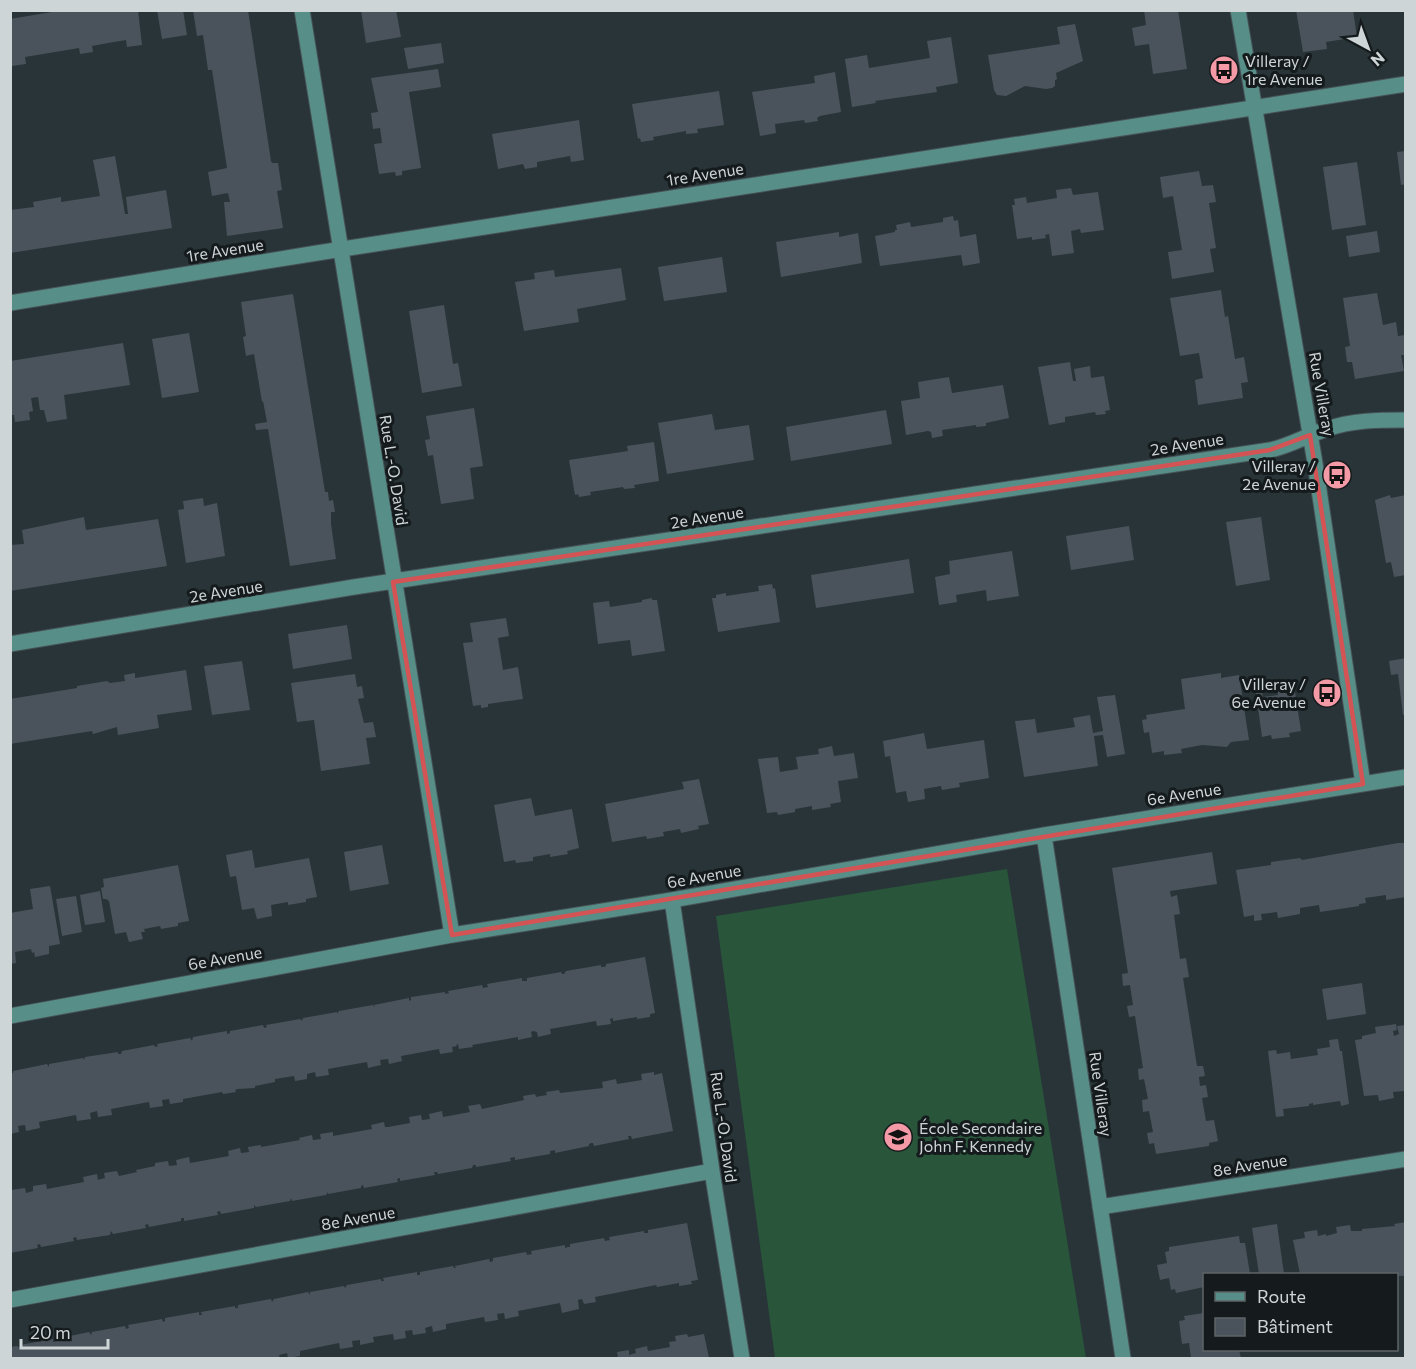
<svg xmlns="http://www.w3.org/2000/svg" width="1416" height="1369" font-family="Commissioner,sans-serif">
  <rect width="100%" height="100%" fill="#283438"/>
  <path fill="#29553b" d="M1007,869l79,489h-311l-59,-442z"/>
  <path fill="#4a535b" d="M64,10h74l4,35 -15,2 -1,-7 -18,3 -16,3 1,6 -13,2 -1,-6 -54,9 1,7 -14,2 -2,-7v-40z
    M157,10h26l4,25 -25,4z
    M193,10h55l23,151 1,2h6l4,27 -5,1 6,37 -56,8 -3,-34h6l-2,-9 -16,3 -4,-24 19,-4 -2,-13 -13,-85h-4l-5,-35 -6,1z
    M361,10h35l5,27 -35,6z
    M1144,10h34l9,59 -34,5 -4,-30 -14,2 -3,-18 14,-3z
    M1296,10h57l4,27 -31,5 1,7 -24,3z
    M1075,24l8,37 -27,12 1,6 -2,1v6l-3,2 -6,1 -21,-3 -19,10 -9,-1 -3,-5 -6,-35 72,-11 -3,-17z
    M951,37l7,46 -22,4 1,5 -62,9 1,2 -24,4 -7,-48 22,-4 2,13 61,-10 -3,-17z
    M441,43l3,20 -36,6 -4,-21z
    M438,69l3,18 -32,5 12,76 -19,3v4l-6,1 -1,-4 -16,2 -5,-30 8,-1 -2,-15 -7,1 -2,-16 7,-1 -7,-34z
    M835,72l6,40 -21,4 -3,2 1,3 -13,2 -1,-3 -29,4 1,9 -16,3 -8,-44 63,-9 -1,-7z
    M719,91l5,34 -27,4 1,4 -12,1v-3l-33,6 1,3 -13,2 -1,-4 -2,1 -6,-35z
    M579,120l5,40 -13,2 -1,-6 -33,6v5l-12,2 -2,-5 -25,5 -6,-35z
    M1406,151v33l-5,1 -4,-33z
    M115,156l10,58h3l-2,-17 40,-7 6,38 -162,25v-43l24,-3 -1,-5 28,-5v5l39,-6 -7,-36z
    M1357,162l9,63 -34,5 -9,-63z
    M1199,171l3,15 11,-1 3,17 -7,1 7,45 -6,1 4,23 -42,7 -4,-27 14,-2 -9,-54 -10,2 -3,-21z
    M1071,188l2,7 25,-3 6,38 -23,3 -1,-4 -9,2 3,22 -22,3 -3,-22 -4,1 1,3 -14,2v-3l-15,2 -5,-34h3l-1,-6 12,-2 1,6 30,-5 -1,-8z
    M953,216l1,5 4,-1 2,17 16,-3 4,29 -17,3 -2,-11 -81,11 -5,-30 20,-4v-2h2l-1,-5 14,-3 1,5 32,-5v-4z
    M1377,231l3,21 -31,5 -3,-21z
    M839,232v5l19,-4 4,30 -81,14 -5,-35z
    M722,257l5,35 -63,9 -6,-34z
    M621,268l5,32 -49,9 2,13 -55,9 -9,-49 20,-3 -1,-6 20,-3 1,7z
    M1221,290l4,27 3,-1 7,43 9,-2 4,25 -7,1 2,15 -45,7 -3,-25 8,-2 -4,-25 -19,3 -10,-58z
    M1377,293l6,32 13,-3 2,14 7,-1 1,20h-5l3,16 -49,8 -3,-17h-5l-2,-15 5,-1 -7,-48z
    M293,294l32,198h3l1,9 4,-1 2,12h-4v12l5,35 -46,7 -22,-137 -12,1 -1,-6 12,-2 -4,-21 -1,1 -8,-48 -8,2 -3,-19 3,-1 -5,-34z
    M444,305l9,59 5,-1 4,23 -40,7 -13,-82z
    M189,333l10,59 -37,6 -10,-59z
    M123,343l7,42 -66,10 3,24 -20,3 -3,-12h-4l-2,-13 -7,1 2,13 -4,1 1,8 -15,2 -1,-7h-4v-54z
    M1070,362l3,19h3l-2,-12 16,-3 1,12 13,-2 6,34 -5,1 1,3 -10,1 -1,-3 -30,5v5l-16,3 -11,-58z
    M949,377l3,16 51,-8 6,33 -23,5v3l-10,1v-2l-34,5 1,6 -11,2 -1,-6 -3,-1 -22,4 -5,-34 19,-3 -2,-16z
    M474,408l9,58 -13,2 4,31 -33,5 -8,-49 -5,1 -3,-16 5,-1 -4,-23z
    M886,410l6,34 -101,17 -5,-34z
    M712,414l3,16 34,-5 5,35 -87,14 -9,-51z
    M654,442l5,39 -25,4 1,3 -11,1 -1,-2 -33,5 1,3 -12,2 -1,-3 -3,1 -6,-35 59,-9 -1,-5z
    M1390,495l1,3 15,-3v80l-12,2 -3,-15 -5,1 -11,-63z
    M203,498l1,8 13,-3 8,53 -39,7 -8,-53 6,-1 -1,-8z
    M84,517l2,13 72,-11 9,47 -157,25v-46l14,-1 -2,-14z
    M1261,517l9,63 -34,6 -10,-64z
    M1129,526l5,34 -63,10 -5,-34z
    M1012,551l7,45 -32,5 -1,-11 -30,5 1,7 -18,3 -4,-28 15,-3 -1,-13z
    M909,559l5,34 -98,15 -5,-33z
    M772,584l1,5 2,-1 5,34 -62,10 -6,-34h4v-3l10,-2v3l33,-5 -1,-5z
    M652,598v2h5l8,51 -33,5 -2,-16 -32,4 -5,-41 16,-2 1,6 32,-5v-2z
    M506,618l3,18 -11,2 5,32 15,-3 5,32 -35,5v3l-7,1v-3l-8,1 -10,-63 10,-1 -3,-19z
    M347,625l5,34 -59,10 -5,-35z
    M1406,658v57h-3l-5,-41 -7,1 -2,-14z
    M242,661l8,49 -38,5 -8,-49z
    M186,670l6,40 -35,5 2,13 -41,7 -1,-8 -24,7 -1,-3 -82,13v-45l67,-11v-2l30,-5 3,2 15,-2 -1,-6 11,-2v5z
    M1221,673v5l18,-3 10,65 -18,2 -4,5 -25,-2 -21,4 1,4 -18,2v-4l-12,2 -3,-21 -5,1 -2,-13 5,-1 -1,-4 39,-6 -4,-30z
    M355,674l2,13 5,-1 2,12 -6,1 6,24 9,-1 3,15 -10,1 4,26 -49,7 -7,-51 -17,2 -6,-39z
    M1255,686h6l2,11 15,-2 -1,-6 14,-2 1,6 3,-1 6,39 -12,2 1,4 -18,2 -1,-4 -9,2z
    M1115,695l10,59 -18,3 -4,-22 -9,1 4,30 -74,11 -9,-56 20,-2 2,14 38,-6 -2,-9 17,-3 3,18 10,-2 -6,-34z
    M924,733l3,16 57,-9 5,38 -30,5 1,4 -18,3 -1,-4 -17,3 1,10 -17,3 -2,-11 -10,2 -6,-37 -5,1 -2,-16z
    M832,746l2,10 20,-3 4,25 -20,3 3,21 -11,2 1,3 -19,3v-4l-17,3v3l-17,3 -1,-3 -10,1 -9,-54 20,-2 2,15 18,-3 -2,-12 23,-3 -1,-5z
    M699,779l10,45 -11,2 1,3 -18,4 -1,-4 -17,3 1,4 -17,3 -1,-3 -34,6 -7,-38 79,-15 -2,-7z
    M531,798l4,18 37,-7 7,39 -12,3 1,3 -18,3v-3l-17,3v4l-17,2 -1,-3 -11,2 -10,-57z
    M1398,843h8v54l-20,3v-5l-21,3 1,5 -7,1v2l-39,6 -1,-7 -19,3v6l-22,4 -1,-6 -16,2 1,6 -8,1v-6l-10,2 -8,-47 35,-5v-3l29,-4 2,2z
    M382,845l7,39 -39,7 -6,-39z
    M252,850l3,18 54,-10 8,39 -11,2v3l-18,3v-3l-17,3 1,11 -15,3 -3,-11 -12,2 -6,-34 -6,1 -4,-22z
    M1212,852l5,32 -47,7 1,6 6,-2 3,19 -6,1 6,44 6,-1 3,19 -6,1 14,88h6l2,10 -6,1 1,9 6,-1 2,12 -6,1 4,23 8,-1 4,21 -9,2v3l-53,8 -2,-11 -5,1 -2,-11 6,-1 -4,-21 -6,1 -1,-12 6,-1 -4,-20 -5,1 -1,-11 5,-1 -8,-52 -6,1 -2,-11 6,-1 -3,-20 -7,1 -1,-12 6,-1 -16,-105z
    M178,865l11,56 -11,2v3l-17,3 -1,-3 -16,3 1,3h-4l2,7 -14,3 -3,-10 -11,2 -6,-33 -3,-2h-3l-2,-11 3,-1 -1,-8z
    M50,886l10,58 -11,2v8l-14,3 -1,-5 -2,1 -1,-4 -16,3 1,11 -6,1v-51l23,-4 -3,-20z
    M100,891l5,31 -20,3 -5,-30z
    M76,896l6,36 -20,4 -6,-37z
    M645,957l10,56 -5,1v3l-13,2v-2l-24,4v-3l-3,1 1,5 -14,2 -1,-5 -46,8 1,5 -13,3 -1,-5 -4,-1 -2,1 1,5 -14,3v-3l-46,8 1,2 -14,2 -1,-5 -2,1 1,1 -5,1 1,5 -13,2 -1,-5 -38,7 1,5 -13,3 -1,-5 -8,1 1,5 -13,3 -1,-6 -39,7 1,6 -13,2 -1,-5 -8,2v5l-12,2 -1,-5 -19,3v3l-20,4v2l-17,1 -3,1 1,2 -13,2 -1,-2 -39,7v3l-13,2 -1,-5 -7,1 1,6 -13,2 -1,-6 -38,7 1,6 -14,2 -1,-6 -7,2 1,6 -14,2 -1,-6 -37,7 1,6 -14,3 -1,-6 -7,1 1,6 -9,2v-60l3,-1v-2l34,-7 2,3v-3l34,-6 1,2 1,-3 33,-5v2h3l1,-3 32,-6 1,2 3,-1 -1,-2 33,-6 2,3 1,-4 34,-6v3l3,-1v-2l33,-6 1,3 3,-1 -1,-2 34,-6 2,2 1,-3 34,-6v2l2,-3 34,-6 2,2 -1,-2 35,-7v3l2,-1v-3l34,-5v2l4,-1 -1,-2 34,-6 1,3 5,-1 -1,-3 35,-6v3h5v-3l34,-6 1,2h2l2,-3 35,-6v2h3l2,-1v-2z
    M1362,983l4,31 -39,6 -5,-31z
    M1396,1024l1,6 -4,1 1,5 5,-2 -2,-8 9,-1v63l-2,3 -11,1 1,6 -15,3 -1,-6 -14,1 -9,-56 7,-1v-3l14,-3 -1,-6z
    M1338,1039l2,12h2l7,53 -8,2 -1,-5 -27,4v-2l-4,1v2l-26,3 1,7 -8,1 -8,-66 8,-1 1,4 13,-2 1,7 27,-4 -1,-6 13,-2 -1,-7z
    M654,1072v3l8,-2 11,58 -41,8 -1,-3h-3l1,3 -35,7 -1,-3h-2l-2,1v2l-34,7v-3l-5,1v3l-35,6v-3l-5,1 1,3 -35,6v-2h-3l-1,3 -34,6 -1,-2h-3l1,3 -35,6v-3l-3,1 1,3 -34,6 -1,-3 -2,1v2l-33,6v-2l-2,3 -34,6 -1,-3 -1,3 -34,6 -2,-2v3l-33,6 -1,-3 -3,1 1,3 -34,6v-3h-3v3l-32,6 -1,-3 -3,1 1,3 -33,6 -2,-3 -1,4 -33,5 -1,-3 -3,1 1,3 -33,6 -1,-3 -3,1 1,3 -28,5 1,-63 14,-2 1,5 7,-2v-5l13,-2 1,5 37,-7 -1,-5 14,-3 1,6 3,-1 4,-1 -1,-5 13,-2 2,5 18,-4 -1,-2 19,-4v-3l13,-2 1,5 8,-1 -1,-5 13,-3 1,6 39,-7 -1,-5 12,-3 1,5 8,-1 -1,-5 13,-2v2l39,-7 -1,-2 13,-3 1,5 8,-1 -1,-5 13,-2v4l39,-7 -1,-4 13,-3 1,5h3l22,-4 -1,-6 12,-2 1,5 8,-1 -1,-5 13,-3 1,6 27,-5 -2,-6 12,-2 2,5 42,-9 -1,-4 12,-2 1,3 5,-1 6,-1 -1,-3 13,-2 1,3 43,-5 -1,-6 14,-3 1,5 25,-4 -1,-6z
    M1406,1222v54l-106,-2 -7,-34 12,-2 -1,-6 13,-2 1,6 8,-2v2l11,-3 -1,-6 14,-2 1,6h11v-2l33,-3 -1,-2z
    M687,1223l11,57 -7,1 1,3 -13,2v-3l-22,4 -1,-2 -61,12 1,5 -12,2 -2,-5 -4,1 1,9 -17,4 -2,-10 -42,8 1,5 -14,3 -1,-6 -7,1 1,6 -13,2 -1,-5 -38,7v5l-13,3 -1,-6 -7,2 1,5 -13,2 -1,-5 -7,1 1,7 -12,2 -1,-6 -20,3 1,5 -14,3v-5l-8,1 1,6 -13,2 -1,-6 -39,8v5l-12,2 -1,-5 -8,2 1,3h-14v-1l-9,1h-247v-11l7,-1 2,2 1,-3 33,-6v3l3,-1v-2l33,-7 2,3 1,-3 33,-6 1,3 3,-1 -1,-3 34,-6 1,3 2,-1v-3l34,-6v3h3l-1,-3 34,-6v2h3v-3l33,-6 1,3 2,-3 34,-7 2,3v-3l34,-6 1,2 2,-3 34,-6v2h3l-1,-3 34,-6v3h3v-3l33,-6 1,2h2l-1,-2 34,-7 1,3 3,-1v-3l33,-6 1,3 5,-1 -1,-3 34,-6v3l3,-1h2v-3l34,-6 1,3 5,-1 -1,-3 35,-6v2h4v-3z
    M1277,1224l7,50h-25l-7,-46z
    M1239,1236l1,7h5l5,31h-46v13l-28,6 -1,-4 -4,1 -2,-12 -9,2 -3,-15 10,-2 -2,-11 4,-1v-4z
    M1204,1313v37h35l2,8h-50l-2,-15 -7,1 -3,-23 6,-1 -1,-4z
    M687,1334l1,3 16,-3 5,24h-91l-1,-6 12,-2v5l7,-2 -1,-4 12,-3 1,5 22,-4 -1,-5 7,-1 -1,-5z"/>
  <g fill="none" stroke-linecap="round" stroke-linejoin="round">
    <g stroke="#465155" stroke-width="17">
      <path id="minor" d="M302,10l150,925
        M1238,10l77,453 48,321
        M10,303l307,-50 1089,-169
        M10,644l344,-57 916,-137c20,-4 37,-15 57,-21 25,-9 52,-9 79,-9
        M1044,835l79,523
        M672,900l40,271 30,187
        M10,1016l442,-81 220,-35 372,-65 362,-58
        M1100,1207l306,-48
        M10,1300l702,-129"/>
    </g>
    <use href="#minor" stroke="#578e88" stroke-width="15"/>
  </g>
  <path fill="none" stroke="#d45354" stroke-width="4.5" stroke-linejoin="round" d="M1310,435l53,349 -911,151 -59,-353 877,-132z"/>
  <defs>
    <g id="bus-disc" transform="scale(1.5)"><circle r="9.5" fill="#f49aa6" stroke="#151b1c"/><path d="M-5-6H5V4H4V6H2V4H-2V6H-4V4H-5ZM-3.5-4V0h7V-4ZM-3.5 1.2v1.5H-2V1.2ZM2 1.2v1.5H3.5V1.2Z" fill="#111"/></g>
    <g id="school-disc" transform="scale(1.5)"><circle r="9.5" fill="#f49aa6" stroke="#151b1c"/><path d="M0-5L7-2L0 1L-7-2ZM-4 1L0 2.5L4 1V4Q0 6-4 4Z" fill="#111"/></g>
  </defs>
  <g fill-rule="evenodd">
    <use href="#bus-disc" x="1224" y="70"/>
    <use href="#bus-disc" x="1337" y="475"/>
    <use href="#bus-disc" x="1327" y="693"/>
    <use href="#school-disc" x="898" y="1137"/>
  </g>
  <g text-anchor="middle" stroke-width="6" stroke-linejoin="round" paint-order="stroke">
    <g font-size="16" fill="#ced5d7" stroke="#151b1c" text-anchor="start">
      <text x="1245" y="67">Villeray /<tspan x="1245" dy="18">1re Avenue</tspan></text>
      <text x="1316" y="472" text-anchor="end">Villeray /<tspan x="1316" dy="18">2e Avenue</tspan></text>
      <text x="1306" y="690" text-anchor="end">Villeray /<tspan x="1306" dy="18">6e Avenue</tspan></text>
      <text x="919" y="1134">École Secondaire<tspan x="919" dy="18">John F. Kennedy</tspan></text>
    </g>
    <g font-size="16" fill="#ced5d7" stroke="#151b1c">
      <text transform="translate(705 174) rotate(-9)" y="6">1re Avenue</text>
      <text transform="translate(225 250) rotate(-9)" y="6">1re Avenue</text>
      <text transform="translate(1322 394) rotate(80)" y="6">Rue Villeray</text>
      <text transform="translate(1187 444) rotate(-9)" y="6">2e Avenue</text>
      <text transform="translate(394 470) rotate(81)" y="6">Rue L.-O. David</text>
      <text transform="translate(707 517) rotate(-9)" y="6">2e Avenue</text>
      <text transform="translate(226 591) rotate(-9)" y="6">2e Avenue</text>
      <text transform="translate(1184 794) rotate(-9)" y="6">6e Avenue</text>
      <text transform="translate(704 876) rotate(-10)" y="6">6e Avenue</text>
      <text transform="translate(225 958) rotate(-10)" y="6">6e Avenue</text>
      <text transform="translate(1101 1094) rotate(82)" y="6">Rue Villeray</text>
      <text transform="translate(724 1127) rotate(82)" y="6">Rue L.-O. David</text>
      <text transform="translate(1250 1165) rotate(-9)" y="6">8e Avenue</text>
      <text transform="translate(358 1218) rotate(-10)" y="6">8e Avenue</text>
    </g>
  </g>
  <rect width="1416" height="1369" fill="none" stroke="#ced5d7" stroke-width="24"/>
  <rect x="1203" y="1273" width="195" height="78" fill="#151b1c" stroke="#5f6567" stroke-width="1.5"/>
  <rect x="1215" y="1292" width="30" height="9" fill="#578e88" stroke="#5f6567" stroke-width="1.5"/>
  <text x="1257" y="1303" font-size="18" fill="#ced5d7">Route</text>
  <rect x="1215" y="1318" width="30" height="18" fill="#4a535b" stroke="#5f6567" stroke-width="1.5"/>
  <text x="1257" y="1333" font-size="18" fill="#ced5d7">Bâtiment</text>
  <g transform="translate(1368 48) rotate(139)" stroke="#151b1c" stroke-width="4.5" paint-order="stroke">
  <path d="M0-4.5L10 22L0 15L-10 22Z" fill="#ced5d7"/>
  <text y="-9" font-size="16" font-weight="bold" text-anchor="middle" fill="#ced5d7">N</text>
  </g>
  <path d="M21 1339v9h87v-9" fill="none" stroke="#ced5d7" stroke-width="3"/>
  <text x="30" y="1339" font-size="18" fill="#ced5d7" stroke="#151b1c" stroke-width="4.5" paint-order="stroke">20 m</text>
</svg>
